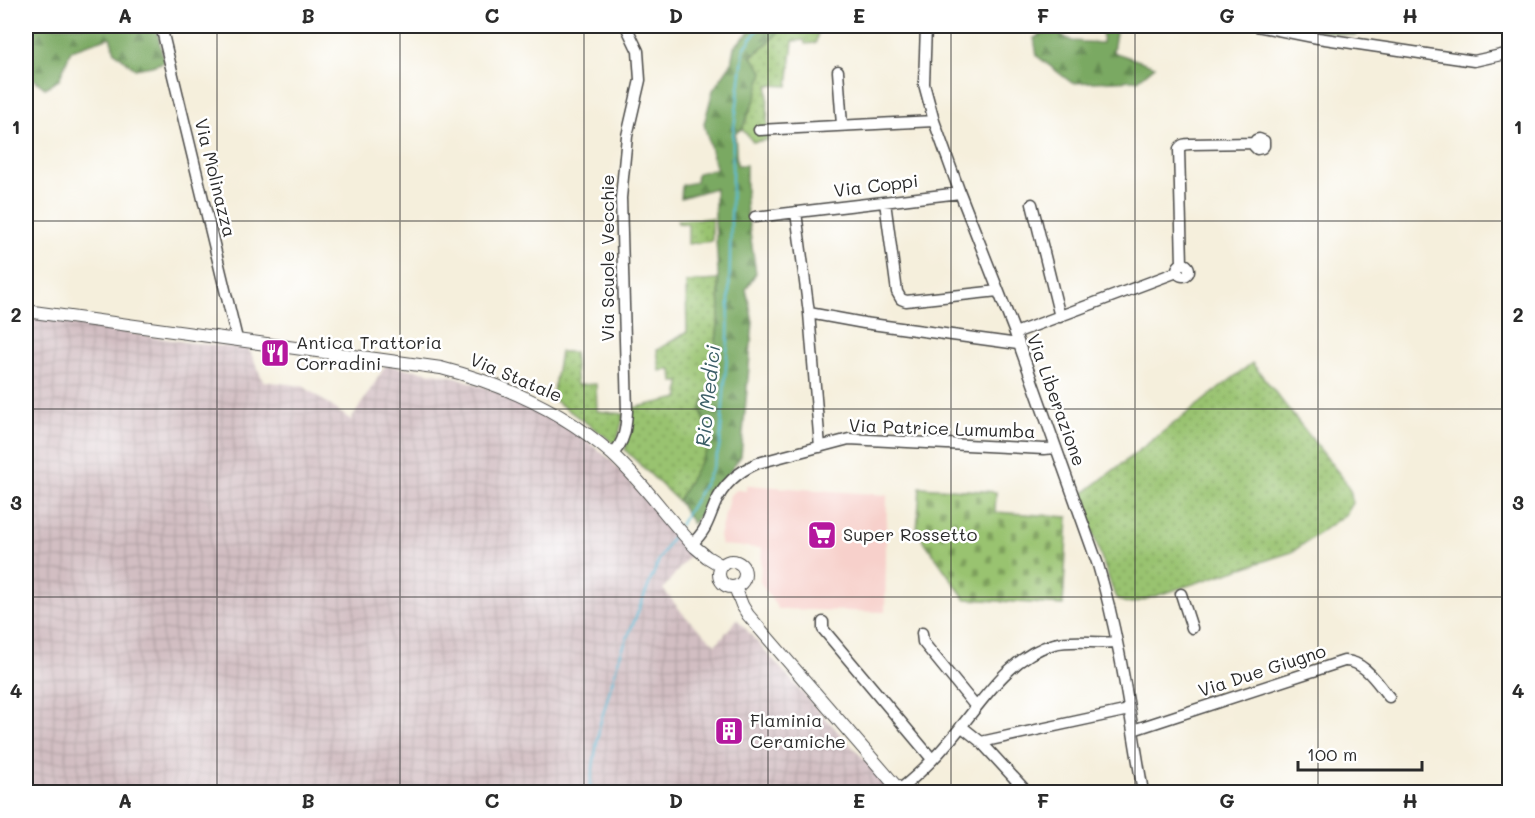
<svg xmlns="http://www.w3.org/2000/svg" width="1535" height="818" font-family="Mali,sans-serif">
  <defs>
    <pattern id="industrial-grid" width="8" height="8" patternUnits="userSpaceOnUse" patternTransform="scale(1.5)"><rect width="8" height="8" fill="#d2bec2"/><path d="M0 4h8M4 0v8" fill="none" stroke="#b4a3a7"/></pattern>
    <pattern id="grass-dots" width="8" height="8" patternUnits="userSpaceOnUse" patternTransform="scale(1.5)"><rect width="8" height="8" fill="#99c370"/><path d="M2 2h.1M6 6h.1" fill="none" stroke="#7d9f5c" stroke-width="1.8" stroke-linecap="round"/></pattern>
    <pattern id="forest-firs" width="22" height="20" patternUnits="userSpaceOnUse" patternTransform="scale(1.5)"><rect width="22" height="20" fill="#7aa962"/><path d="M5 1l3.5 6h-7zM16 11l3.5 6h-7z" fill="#648a51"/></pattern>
    <pattern id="cemetery-stones" width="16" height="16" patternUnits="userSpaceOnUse" patternTransform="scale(1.5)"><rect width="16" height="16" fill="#99c370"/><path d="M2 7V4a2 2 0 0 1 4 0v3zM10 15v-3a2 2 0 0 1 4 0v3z" fill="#7d9f5c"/></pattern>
  </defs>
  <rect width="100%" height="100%" fill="#fff"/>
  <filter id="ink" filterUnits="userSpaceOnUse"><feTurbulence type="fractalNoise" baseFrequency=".0167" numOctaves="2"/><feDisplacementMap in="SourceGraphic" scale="12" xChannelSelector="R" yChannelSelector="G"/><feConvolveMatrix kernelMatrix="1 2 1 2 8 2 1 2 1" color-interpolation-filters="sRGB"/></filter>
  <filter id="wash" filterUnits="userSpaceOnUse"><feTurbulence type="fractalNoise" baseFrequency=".008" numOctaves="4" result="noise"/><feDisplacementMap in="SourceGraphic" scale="24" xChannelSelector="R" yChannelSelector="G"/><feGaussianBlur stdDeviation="1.35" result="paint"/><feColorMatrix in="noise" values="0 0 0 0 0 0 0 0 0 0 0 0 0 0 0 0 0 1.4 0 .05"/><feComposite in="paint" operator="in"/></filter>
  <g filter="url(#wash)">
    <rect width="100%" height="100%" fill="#f5efdc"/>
    <path fill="#f7d0cb" d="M747,485l140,10 -2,117 -107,-3 -18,-27 2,-34 -41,-3 -2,-9 11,-41 7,-5 9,1z"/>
    <path fill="url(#industrial-grid)" d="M26,316l159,26 64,7 14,32 40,5 48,34 35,-55 70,12 51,18 52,25 50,38 61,68 20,29 -27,34 22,27 30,28 4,-3 18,-22 78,88 80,85h-869z"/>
    <path fill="url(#grass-dots)" stroke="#62774e" stroke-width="1.5" d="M784,26h35l-3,17 -11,1 -1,-4 -11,1 -5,45 -20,-1 -1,55 -14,2 -11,-13 14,-32 -5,-40 19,-16z
      M712,218v23l-24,3v-20l-10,-1 -1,-3z
      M718,280l2,28 -9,75 -10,26 9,36 -32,56 -53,-51 6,-29 1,-13 47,-10 1,-16h-7l-1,-13 -12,2 -3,-21 30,-18 -1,-50z
      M560,352h14l3,33 19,-1 1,27 27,3 -8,32 -10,-9 -52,-37 -1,-8z
      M1252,363l93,118 6,12 1,10 -6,11 -54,38 -155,50c-10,2 -15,1 -22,-6l-35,-100z"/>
    <path fill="url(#forest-firs)" stroke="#526a46" stroke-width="1.5" d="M32,26h87l3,2 4,-2h30l8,36 -12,4 -17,3 -20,-17 -5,-15 -39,13 -12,30 -14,8 -17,-13 -2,2v-41z
      M755,26h29l-14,15 -19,15 12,16 -7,25 -14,32 -7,4 2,32h9v40l10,68 -10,16 7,33 -12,134 -48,68 -15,-23 32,-56 -9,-36 10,-26 9,-75 -5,-88v-32l-34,10 1,-13 14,-3 1,-9 19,-4 -12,-45 9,-34 18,-26 3,-17z
      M1102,26h15l-4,26 42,14 -17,14 -66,3 -35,-27 -3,-18 18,-8 20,11 30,2 1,-17z
      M1293,26h55v1l10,3 -2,6z"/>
    <path fill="url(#cemetery-stones)" stroke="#62774e" stroke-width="1.5" d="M920,487l76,5 -1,20 73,5 -5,88 -98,-6 -48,-68z"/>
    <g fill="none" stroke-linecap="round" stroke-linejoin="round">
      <path stroke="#5bbfd9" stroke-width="2" d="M680,525c15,-26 34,-52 40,-81l8,-104 5,-204 11,-87 16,-23
        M589,792l11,-68 19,-66 40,-98 16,-28"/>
    </g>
  </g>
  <g filter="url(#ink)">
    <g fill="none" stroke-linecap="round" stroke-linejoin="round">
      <g stroke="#494846" stroke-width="13">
        <path id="minor" d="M161,26l76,313
          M926,26l-2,58 10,37 26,72 55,140 83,232c22,74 32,151 45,227
          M1257,26l61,12 156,23 36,-8
          M838,71l4,54
          M759,130l175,-9
          M885,202l12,90 4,7 5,2 92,-10
          M1032,204l28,113
          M796,212l13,101 11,134
          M755,217l205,-24
          M1177 270a6 6 0 1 1 12 0a6 6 0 1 1-12 0Z
          M1182,264l-3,-115c2,-5 7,-5 12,-5l63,-1 2,-3 3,-1 5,2v5l-2,2 -5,1 -3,-3v-3
          M809,313l55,10 154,21
          M1015,333l162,-61
          M612,454c13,-11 14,-27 15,-43l-6,-213 6,-62 13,-56 -2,-29 -12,-25
          M692,544c15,-15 15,-21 23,-40 8,-19 24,-33 43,-41l91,-24 195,10 12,-1
          M1181,594l11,34
          M823,622v7l109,130
          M922,633l1,9 53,65
          M961,726l20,16 46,50
          M1133,730l211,-69c20,-1 34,23 45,36
          M981,742l148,-32
          M899,790c18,-14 37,-33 52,-51 29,-34 57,-83 103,-95 20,-5 42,0 63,-2"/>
      </g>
      <g stroke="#494846" stroke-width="14">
        <path id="major" d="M26,311l415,57c62,16 122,43 171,86 31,28 54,63 83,93l12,10 15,9
          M719 574a13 13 0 1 1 26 0a13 13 0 1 1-26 0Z
          M735,587l7,18 6,10 153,177"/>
      </g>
      <use href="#minor" stroke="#fff" stroke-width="10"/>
      <use href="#major" stroke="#fff" stroke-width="12"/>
    </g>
  </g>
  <path fill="none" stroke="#2b2b2b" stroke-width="1.5" stroke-opacity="0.55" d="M217,26v766M400,26v766M584,26v766M768,26v766M951,26v766M1135,26v766M1318,26v766M26,221h1484M26,409h1484M26,597h1484"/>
  <defs>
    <g id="restaurant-square" transform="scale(1.5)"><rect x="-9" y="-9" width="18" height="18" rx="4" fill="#b5179e" stroke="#fff"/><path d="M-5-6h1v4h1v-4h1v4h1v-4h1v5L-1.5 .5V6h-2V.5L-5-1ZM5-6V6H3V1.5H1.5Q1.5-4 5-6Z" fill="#fff"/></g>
    <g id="supermarket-square" transform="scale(1.5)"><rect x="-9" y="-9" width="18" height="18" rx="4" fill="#b5179e" stroke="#fff"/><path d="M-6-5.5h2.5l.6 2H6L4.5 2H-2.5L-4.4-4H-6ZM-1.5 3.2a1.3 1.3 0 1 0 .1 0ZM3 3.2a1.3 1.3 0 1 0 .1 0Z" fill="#fff"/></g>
    <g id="building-square" transform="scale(1.5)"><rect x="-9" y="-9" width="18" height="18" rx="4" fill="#b5179e" stroke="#fff"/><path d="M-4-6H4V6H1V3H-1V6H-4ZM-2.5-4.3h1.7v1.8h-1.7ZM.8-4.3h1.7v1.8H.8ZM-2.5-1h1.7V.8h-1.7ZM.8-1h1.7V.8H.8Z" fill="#fff"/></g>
  </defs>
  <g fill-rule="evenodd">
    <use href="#restaurant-square" x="275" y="353"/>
    <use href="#supermarket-square" x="822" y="535"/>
    <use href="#building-square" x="729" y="731"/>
  </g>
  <g text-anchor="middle" stroke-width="5" stroke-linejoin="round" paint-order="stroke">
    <g font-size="18" fill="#2b2b2b" stroke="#fff">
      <text transform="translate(215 178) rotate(76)" y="6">Via Molinazza</text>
      <text transform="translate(876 186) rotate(-7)" y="6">Via Coppi</text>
      <text transform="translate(608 258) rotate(-90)" y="6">Via Scuole Vecchie</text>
      <text transform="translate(516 378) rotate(23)" y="6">Via Statale</text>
      <text transform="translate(1056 400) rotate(70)" y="6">Via Liberazione</text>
      <text transform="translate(942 429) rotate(2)" y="6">Via Patrice Lumumba</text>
      <text transform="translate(1262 671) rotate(-18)" y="6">Via Due Giugno</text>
    </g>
    <g font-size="18" fill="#2b2b2b" stroke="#fff" text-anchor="start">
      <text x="296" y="349">Antica Trattoria<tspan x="296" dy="21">Corradini</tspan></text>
      <text x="843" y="541">Super Rossetto</text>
      <text x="750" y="727">Flaminia<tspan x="750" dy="21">Ceramiche</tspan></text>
    </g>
    <g font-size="20" font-style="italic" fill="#3c5f68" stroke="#fff">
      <text transform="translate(708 396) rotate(-84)" y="7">Rio Medici</text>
    </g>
  </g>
  <rect width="1535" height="818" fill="none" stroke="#fff" stroke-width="66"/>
  <path d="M1298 761v9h124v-9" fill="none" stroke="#2b2b2b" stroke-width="3"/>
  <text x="1307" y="761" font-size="18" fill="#2b2b2b" stroke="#ffffff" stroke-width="4.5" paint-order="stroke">100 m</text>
  <rect x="33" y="33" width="1469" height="752" fill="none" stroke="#2b2b2b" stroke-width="2"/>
  <g font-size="20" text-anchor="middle" font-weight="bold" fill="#2b2b2b">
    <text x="125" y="23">A</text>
    <text x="308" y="23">B</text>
    <text x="492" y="23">C</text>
    <text x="676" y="23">D</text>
    <text x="859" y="23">E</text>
    <text x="1043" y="23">F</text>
    <text x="1227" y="23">G</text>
    <text x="1410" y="23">H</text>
    <text x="16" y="134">1</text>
    <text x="1518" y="134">1</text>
    <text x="16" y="322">2</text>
    <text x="1518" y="322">2</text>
    <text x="16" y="510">3</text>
    <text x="1518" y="510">3</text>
    <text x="16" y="698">4</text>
    <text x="1518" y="698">4</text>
    <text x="125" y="808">A</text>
    <text x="308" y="808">B</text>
    <text x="492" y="808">C</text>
    <text x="676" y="808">D</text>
    <text x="859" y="808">E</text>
    <text x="1043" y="808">F</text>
    <text x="1227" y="808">G</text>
    <text x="1410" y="808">H</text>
  </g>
</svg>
